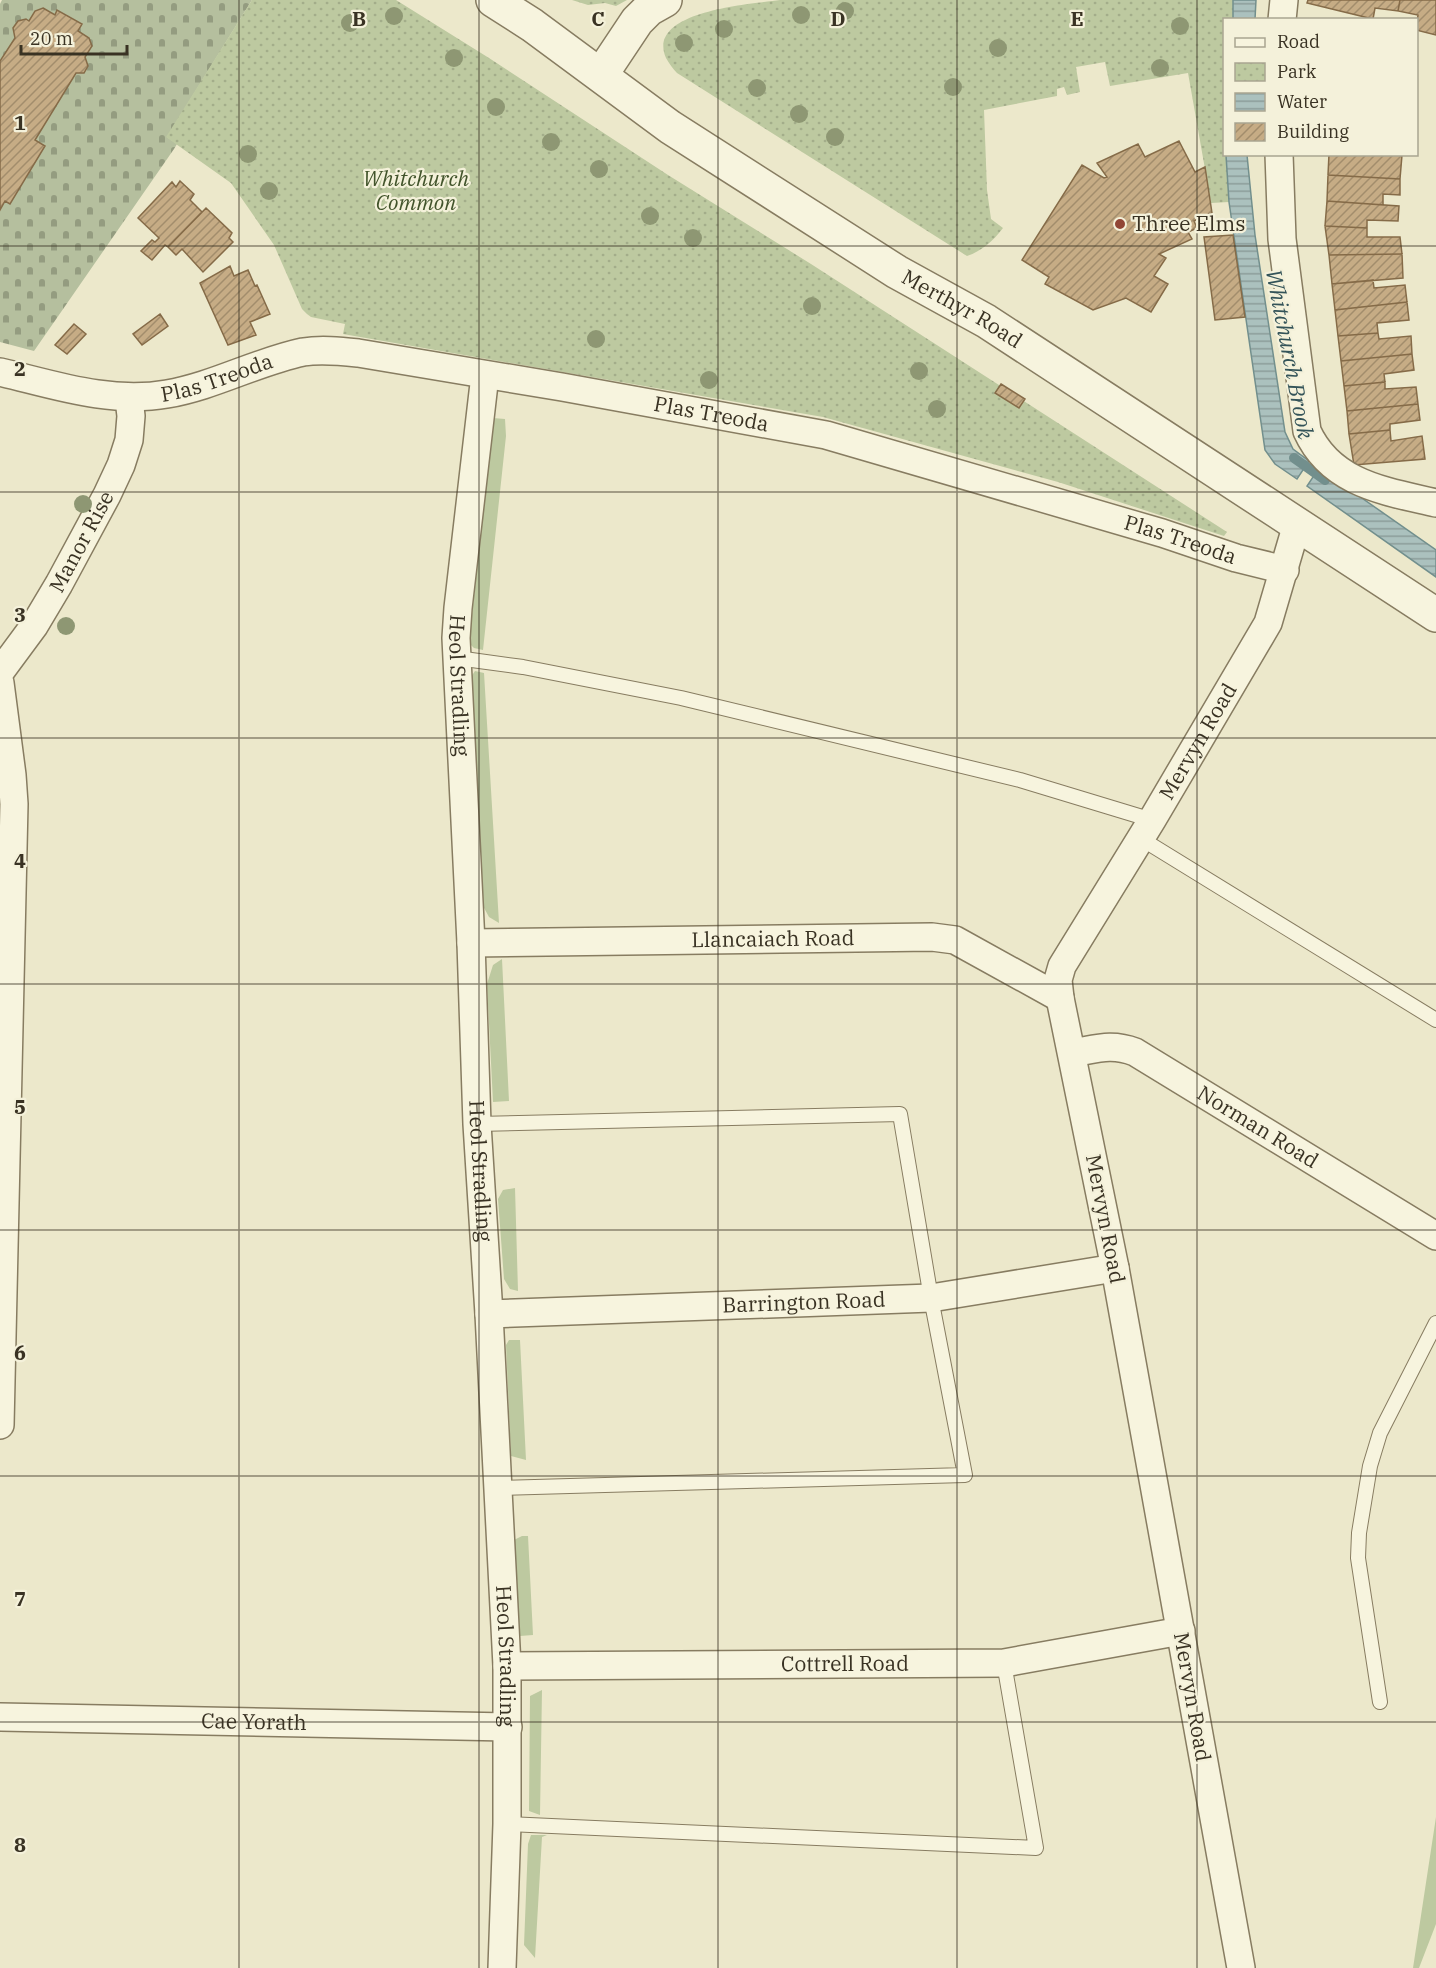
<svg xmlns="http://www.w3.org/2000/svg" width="1436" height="1968" font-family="'IBM Plex Serif',serif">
  <defs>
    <pattern id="cemetery-stones" width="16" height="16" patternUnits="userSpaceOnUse" patternTransform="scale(1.5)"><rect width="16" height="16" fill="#b5bf9e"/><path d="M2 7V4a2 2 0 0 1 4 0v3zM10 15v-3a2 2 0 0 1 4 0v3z" fill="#949c80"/></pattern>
    <pattern id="park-dots" width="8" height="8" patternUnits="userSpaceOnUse" patternTransform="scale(1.5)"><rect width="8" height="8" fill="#bdc9a0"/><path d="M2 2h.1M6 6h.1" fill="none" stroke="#a3ad8a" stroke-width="1.8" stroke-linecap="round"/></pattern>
    <pattern id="water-rules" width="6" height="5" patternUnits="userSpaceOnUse" patternTransform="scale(1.5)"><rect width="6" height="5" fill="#abc1be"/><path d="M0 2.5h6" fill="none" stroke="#8c9d9a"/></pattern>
    <pattern id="building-hatch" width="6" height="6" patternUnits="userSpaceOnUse" patternTransform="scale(1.5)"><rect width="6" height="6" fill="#c6ac85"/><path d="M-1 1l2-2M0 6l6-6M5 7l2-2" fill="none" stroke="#a28d6c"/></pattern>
  </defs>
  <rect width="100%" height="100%" fill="#ece8cb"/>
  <path fill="#bdc9a0" d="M493,418l12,1 1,17 -23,214 -9,-2 -5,-5z
    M475,671l9,2 15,250 -10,-6 -6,-11 -12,-229z
    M502,959l7,142 -16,1 -6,-118 6,-19z
    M515,1188l3,103 -8,-2 -6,-10 -6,-80 5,-9z
    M509,1340h11l6,120 -15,-4 -5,-111z
    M522,1536h6l5,99 -13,1 -6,-96z
    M542,1690l-2,125 -11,-4 1,-115z
    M1436,1817v107l-17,44h-6z
    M531,1835h16l-5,2 -7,121 -11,-13 4,-101z"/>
  <path fill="url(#cemetery-stones)" d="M2,0h250l-85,137 10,7 -3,5 -140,202 -34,-9v-338z"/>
  <path fill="url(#park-dots)" d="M252,0h144l93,58 179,117 143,89 416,268 -3,4 -166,-54 -235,-65 -480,-83 2,-10 -34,-7 -4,-3 -5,-5 -28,-64 -43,-62 -65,-46z
    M572,0h55l-11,6 -11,-3 -17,2z
    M780,0h453v19l-9,1v134l2,1 3,47 -18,1 -23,-130 -78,13 -5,-24 -29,5 4,25 -13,3 -3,-8 -7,2v7l-73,14 3,80 4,29 12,9c-10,13 -21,23 -36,28l-290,-183c-4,-4 -8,-10 -11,-15 -21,-48 88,-54 114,-58z"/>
  <path fill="url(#water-rules)" stroke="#728f8d" stroke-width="1.5" d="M1233,0h23l-1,19h-22z
    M1226,155h21l8,80 30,197 8,17 16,12 -12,18 -22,-15 -10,-14 -36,-248z
    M1319,468l117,82v27l-129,-91z"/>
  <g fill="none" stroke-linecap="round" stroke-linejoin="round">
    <path stroke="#728f8d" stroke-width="10" d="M1294,458l31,22"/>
  </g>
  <path fill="url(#building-hatch)" stroke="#856b48" stroke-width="1.5" d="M1308,0h92l-2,11 -23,-3 -2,11 -66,-16z
    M1400,0h36v35l-20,-5 2,-15 -20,-4z
    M43,8l12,7 2,-5 25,14 -4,7 11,7 3,8 -7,11 3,9 -4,7h-8l-41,67 10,6 -35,58 -5,-3 -5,9v-149l15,-23 -2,-10 5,-7 8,-2 3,2 6,-10z
    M1179,141l16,31 10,-5 7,46 -18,8 3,7 -9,4 4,7 -33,15 7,4 -12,18 14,8 -17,28 -25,-14 -33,12 -48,-26 4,-7 -27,-17 60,-95 22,13 3,-1 -10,-14 41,-19 7,13z
    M1329,154l73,1 -2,24 -72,-4z
    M1328,175l72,4v16l-17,-1v11l-56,-4z
    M180,181l14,13 -4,6 12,12 -34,35 -3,-2 -13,15 -11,-9 11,-11 3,2 4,-4 -21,-20 34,-36 4,5z
    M1327,201l72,5 -1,15 -31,-1v8l-42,-2z
    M206,208l26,25 -3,5 4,4 -30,30 -21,-23 -6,6 -8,-8z
    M1325,226l42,2v9h33l2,17 -73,1z
    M1233,235l12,82 -30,3 -11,-83z
    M1402,254l1,24 -71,6 -3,-29z
    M230,266l4,10 14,-6 7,16 2,-1 13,29 -20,8 6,13 -28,10 -28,-62z
    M1373,280l1,8 31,-3 2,17 -72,8 -3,-26z
    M1407,302l2,18 -32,3 1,10 -40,3 -3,-26z
    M160,314l8,12 -26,19 -9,-11z
    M74,324l12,10 -19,20 -12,-9z
    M1378,333l1,6 32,-3 1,18 -71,7 -3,-25z
    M1412,354l2,16 -30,4 1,8 -41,4 -3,-25z
    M1385,382v7l31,-2 2,17 -71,7 -3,-25z
    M1001,384l24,15 -6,9 -24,-15z
    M1418,404l2,16 -30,4v6l-41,4 -2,-23z
    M1390,430l1,11 31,-5 3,23 -71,6 -5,-31z"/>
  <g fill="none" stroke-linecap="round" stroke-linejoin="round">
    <g stroke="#877c61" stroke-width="16">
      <path id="service" d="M457,658l66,9 158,31 339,82 132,40
        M1140,838l296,182
        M477,1124l423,-10 31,184 34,177 -467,13
        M1380,1702l-22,-144 1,-25 11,-67 10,-33 56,-110
        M507,1824l529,24 -32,-185"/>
    </g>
    <g stroke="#877c61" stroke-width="30">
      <g id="minor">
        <path d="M1282,20l2,-20"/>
        <path d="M1279,154l3,85 25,192c24,53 78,60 129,72"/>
        <path id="s1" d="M0,372c55,13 110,32 167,22 47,-8 89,-32 136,-42 18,-3 37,-1 55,1l204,34 264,48 336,98 74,25 49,12"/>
        <path id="s2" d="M485,375l-27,233 -2,30 15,305 6,181 12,190 18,352v158l-5,144"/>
        <path id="s3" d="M0,672l34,-46 25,-42 48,-89 14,-30 8,-25 2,-24 -2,-17"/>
        <path d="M0,683l12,92 2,29 -14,621"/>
        <path id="s4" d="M471,943l461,-6 23,3 105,58"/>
        <path id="s5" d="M1072,1053c25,-4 39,-10 63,-1l301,184"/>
        <path id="s6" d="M489,1314l442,-16 184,-30"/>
        <path id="s7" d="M507,1666l497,-3 177,-32"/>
        <path id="s8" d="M0,1717l508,10"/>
        <path id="s9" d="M1241,1968l-126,-700 -55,-270 -2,-18 4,-14 90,-146 116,-197 29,-99"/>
      </g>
    </g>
    <g stroke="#877c61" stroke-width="36">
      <g id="tertiary">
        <path id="s10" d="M493,0l39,25 138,102 227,145 89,49 450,294"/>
        <path d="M601,75l36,-54 12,-12 16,-9"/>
      </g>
    </g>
    <use href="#service" stroke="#f7f4de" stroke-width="14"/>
    <use href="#minor" stroke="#f7f4de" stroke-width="27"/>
    <use href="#tertiary" stroke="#f7f4de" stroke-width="33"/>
  </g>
  <g fill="#8e9773">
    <circle cx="845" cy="11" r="9"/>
    <circle cx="801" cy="15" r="9"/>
    <circle cx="394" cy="16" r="9"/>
    <circle cx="350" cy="23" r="9"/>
    <circle cx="1180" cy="26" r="9"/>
    <circle cx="724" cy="29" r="9"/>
    <circle cx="684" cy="43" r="9"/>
    <circle cx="998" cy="48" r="9"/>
    <circle cx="454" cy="58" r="9"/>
    <circle cx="1160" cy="68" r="9"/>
    <circle cx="953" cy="87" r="9"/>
    <circle cx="757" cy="88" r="9"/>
    <circle cx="496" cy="107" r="9"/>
    <circle cx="799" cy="114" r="9"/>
    <circle cx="835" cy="137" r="9"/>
    <circle cx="551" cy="142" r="9"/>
    <circle cx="248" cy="154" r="9"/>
    <circle cx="599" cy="169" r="9"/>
    <circle cx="269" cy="191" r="9"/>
    <circle cx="650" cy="216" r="9"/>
    <circle cx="693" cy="238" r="9"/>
    <circle cx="812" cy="306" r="9"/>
    <circle cx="596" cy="339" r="9"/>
    <circle cx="919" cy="371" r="9"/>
    <circle cx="709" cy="380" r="9"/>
    <circle cx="937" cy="409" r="9"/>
    <circle cx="83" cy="504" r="9"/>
    <circle cx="66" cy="626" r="9"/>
  </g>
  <path fill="none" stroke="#393223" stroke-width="1.5" stroke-opacity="0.55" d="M239,0v1968M479,0v1968M718,0v1968M957,0v1968M1197,0v1968M0,246h1436M0,492h1436M0,738h1436M0,984h1436M0,1230h1436M0,1476h1436M0,1722h1436"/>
  <circle fill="#914636" stroke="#f4f1da" stroke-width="2" cx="1120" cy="224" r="6"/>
  <g text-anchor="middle" stroke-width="4.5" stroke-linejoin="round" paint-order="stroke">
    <g font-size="21" font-style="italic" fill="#42542b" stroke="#f4f1da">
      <text x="416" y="186">Whitchurch<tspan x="416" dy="24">Common</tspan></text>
    </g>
    <g font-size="21" fill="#393223" stroke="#f4f1da" text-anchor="start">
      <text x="1132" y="231">Three Elms</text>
    </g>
    <g font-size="21" fill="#393223" stroke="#f4f1da">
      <text dy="7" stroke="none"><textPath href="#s10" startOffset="562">Merthyr Road</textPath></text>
      <text dy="7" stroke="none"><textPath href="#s1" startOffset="222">Plas Treoda</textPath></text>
      <text dy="7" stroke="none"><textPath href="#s1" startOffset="726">Plas Treoda</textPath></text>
      <text dy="7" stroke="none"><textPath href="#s1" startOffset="1212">Plas Treoda</textPath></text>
      <text dy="7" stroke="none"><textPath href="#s3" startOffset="154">Manor Rise</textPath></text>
      <text dy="7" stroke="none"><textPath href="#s2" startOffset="312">Heol Stradling</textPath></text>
      <text dy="7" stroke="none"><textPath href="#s9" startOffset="1282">Mervyn Road</textPath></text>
      <text dy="7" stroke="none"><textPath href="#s4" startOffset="302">Llancaiach Road</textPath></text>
      <text dy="7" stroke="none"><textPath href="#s5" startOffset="208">Norman Road</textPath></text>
      <text dy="7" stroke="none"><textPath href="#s2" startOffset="798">Heol Stradling</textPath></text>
      <text transform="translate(1105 1219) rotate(79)" y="7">Mervyn Road</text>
      <text dy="7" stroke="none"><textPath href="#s6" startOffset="315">Barrington Road</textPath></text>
      <text dy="7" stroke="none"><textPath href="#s2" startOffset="1284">Heol Stradling</textPath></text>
      <text dy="7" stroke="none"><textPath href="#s7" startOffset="338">Cottrell Road</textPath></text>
      <text transform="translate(1192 1697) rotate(80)" y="7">Mervyn Road</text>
      <text dy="7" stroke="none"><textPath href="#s8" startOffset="254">Cae Yorath</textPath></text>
    </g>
    <g font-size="22" font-style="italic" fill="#335358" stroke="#f4f1da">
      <text transform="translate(1290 354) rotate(79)" y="8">Whitchurch Brook</text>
    </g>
  </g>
  <g font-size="20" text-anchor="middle" font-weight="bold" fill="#393223" stroke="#f4f1da" stroke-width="4.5" stroke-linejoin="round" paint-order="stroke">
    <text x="359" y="26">B</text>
    <text x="598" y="26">C</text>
    <text x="838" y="26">D</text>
    <text x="1077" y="26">E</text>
    <text x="20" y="130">1</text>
    <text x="20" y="376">2</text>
    <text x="20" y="622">3</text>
    <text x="20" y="868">4</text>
    <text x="20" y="1114">5</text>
    <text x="20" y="1360">6</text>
    <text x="20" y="1606">7</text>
    <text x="20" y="1852">8</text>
  </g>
  <rect x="1223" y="18" width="195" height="138" fill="#f4f1da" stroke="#a9a591" stroke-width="1.5"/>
  <rect x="1235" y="38" width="30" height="9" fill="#f7f4de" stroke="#a9a591" stroke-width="1.5"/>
  <text x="1277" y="48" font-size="18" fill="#393223">Road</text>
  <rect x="1235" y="63" width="30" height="18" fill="url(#park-dots)" stroke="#a9a591" stroke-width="1.5"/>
  <text x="1277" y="78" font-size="18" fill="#393223">Park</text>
  <rect x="1235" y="93" width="30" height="18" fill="url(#water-rules)" stroke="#a9a591" stroke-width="1.5"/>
  <text x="1277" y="108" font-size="18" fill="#393223">Water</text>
  <rect x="1235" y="123" width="30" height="18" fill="url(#building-hatch)" stroke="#a9a591" stroke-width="1.5"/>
  <text x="1277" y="138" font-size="18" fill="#393223">Building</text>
  <path d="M21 45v9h106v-9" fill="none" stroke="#393223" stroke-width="3"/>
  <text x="30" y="45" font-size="18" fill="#393223" stroke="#f4f1da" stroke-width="4.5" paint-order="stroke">20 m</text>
</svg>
